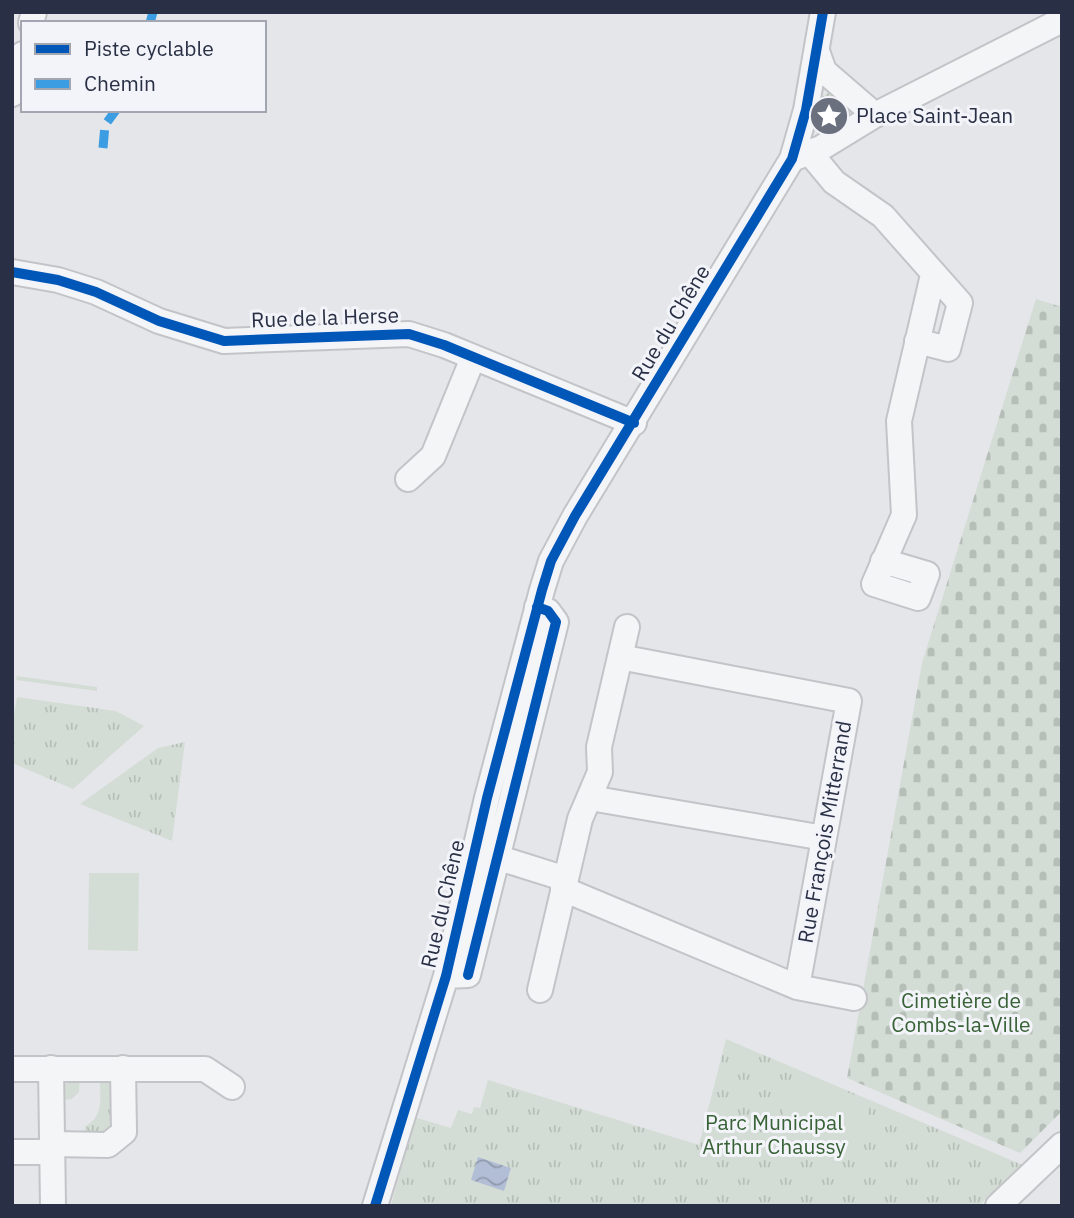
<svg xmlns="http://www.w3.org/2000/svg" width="1074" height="1218" font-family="'IBM Plex Sans',sans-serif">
  <defs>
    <pattern id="grass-tufts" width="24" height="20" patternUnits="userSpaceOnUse" patternTransform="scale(1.75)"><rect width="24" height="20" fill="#d4ddd5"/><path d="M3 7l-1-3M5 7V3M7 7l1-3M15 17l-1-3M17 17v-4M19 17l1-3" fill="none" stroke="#b6beb8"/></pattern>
    <pattern id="cemetery-stones" width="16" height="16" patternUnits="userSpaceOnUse" patternTransform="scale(1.75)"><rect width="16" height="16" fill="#d4ddd5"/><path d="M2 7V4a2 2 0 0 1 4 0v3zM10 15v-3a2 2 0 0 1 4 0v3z" fill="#b6beb8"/></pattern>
    <pattern id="water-waves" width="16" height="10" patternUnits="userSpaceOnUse" patternTransform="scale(1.75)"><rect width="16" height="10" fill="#b2bed6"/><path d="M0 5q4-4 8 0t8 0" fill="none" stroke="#919baf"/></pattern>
  </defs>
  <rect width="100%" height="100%" fill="#e5e6ea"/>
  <path fill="url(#grass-tufts)" d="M828,93l28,20 -35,24 -5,-5 7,-36z
    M17,676l80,11v4l-81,-11z
    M17,697l99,14 28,15 -71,63 -61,-26v-36z
    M185,742l-13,99 -92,-37 78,-56z
    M726,1039l299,127 -47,40h-587l23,-89 37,11 7,-18 14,4 2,-7 6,1 8,-28 211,65z
    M80,1077l-1,15 -7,7 -9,1c-1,-14 2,-21 17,-23z
    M102,1077l9,5 2,51 -28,6v-13c19,-9 15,-28 15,-47z"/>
  <path fill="url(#cemetery-stones)" d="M1036,299l26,8v804l-42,42 -173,-75 75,-415z"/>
  <path fill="#d4ddd5" d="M89,873h50l-1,78 -50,-1z
    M799,1073l73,29 -18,46 -73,-30z"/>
  <path fill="url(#water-waves)" d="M478,1157l33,11 -7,23 -33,-11z"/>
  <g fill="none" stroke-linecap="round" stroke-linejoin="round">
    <g stroke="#c3c4c8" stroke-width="28">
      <path id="minor" d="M31,23l3,-11
        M817,51l7,20 51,44
        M12,94l11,-40
        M810,153l24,29 49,34 77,87 -12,46 -31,-8
        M792,159l29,-11 54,-33 187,-95
        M12,272l46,8 38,12 63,29 65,20 185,-7 35,11 190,78
        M408,479l25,-23 40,-98
        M883,561l44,13 -9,24 -44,-14 30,-69 -5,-94 34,-146
        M620,657l229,44 -52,286
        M590,798l234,40
        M496,857l70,22
        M563,889l234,98 57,11
        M446,976l22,-1 88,-353 -8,-11 -11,-4
        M540,990l40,-171 20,-47 -1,-25 28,-120
        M51,1068l2,138
        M12,1069h193l27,18
        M53,1144l55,1 16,-13 -1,-64
        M12,1152h40
        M375,1206l71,-230 41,-178 55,-208 9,-29 24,-45 217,-357 14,-49 17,-98
        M998,1206l64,-61"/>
    </g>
    <use href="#minor" stroke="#f4f5f7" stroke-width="24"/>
    <path stroke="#3d9de3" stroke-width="9" stroke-dasharray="18 9" stroke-linecap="butt" d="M150,23l3,-11
      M103,148l2,-23 11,-15"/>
    <g stroke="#f3f4f9" stroke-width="15">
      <path id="cycleway" d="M12,272l46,8 38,12 63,29 65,20 185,-7 35,11 190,78
        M468,975l88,-353 -8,-11 -11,-4
        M375,1206l71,-230 41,-178 55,-208 9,-29 24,-45 217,-357 14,-49 17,-98"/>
    </g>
    <use href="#cycleway" stroke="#0057b8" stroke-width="10"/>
  </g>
  <defs>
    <g id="sight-disc" transform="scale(2.0125)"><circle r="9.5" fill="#6b707f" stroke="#f3f4f9"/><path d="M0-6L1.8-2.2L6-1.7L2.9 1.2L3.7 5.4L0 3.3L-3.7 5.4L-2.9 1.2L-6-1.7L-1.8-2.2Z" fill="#fff"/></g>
  </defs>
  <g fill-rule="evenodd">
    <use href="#sight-disc" x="829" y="116"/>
  </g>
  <g text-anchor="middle" stroke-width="6" stroke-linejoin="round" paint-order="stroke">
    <g font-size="21" fill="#293045" stroke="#f3f4f9" text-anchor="start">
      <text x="856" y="123">Place Saint-Jean</text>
    </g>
    <g font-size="21" fill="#293045" stroke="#f3f4f9">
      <text transform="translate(325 318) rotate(-2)" y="7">Rue de la Herse</text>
      <text transform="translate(671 323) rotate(-59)" y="7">Rue du Chêne</text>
      <text transform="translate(825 832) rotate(-80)" y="7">Rue François Mitterrand</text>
      <text transform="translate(443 904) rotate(-77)" y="7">Rue du Chêne</text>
    </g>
    <g font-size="21" fill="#386236" stroke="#f3f4f9">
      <text x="961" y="1008">Cimetière de<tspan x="961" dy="24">Combs-la-Ville</tspan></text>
      <text x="774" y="1130">Parc Municipal<tspan x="774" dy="24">Arthur Chaussy</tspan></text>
    </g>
  </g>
  <rect width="1074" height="1218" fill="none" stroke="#293045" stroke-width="28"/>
  <rect x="21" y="21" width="245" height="91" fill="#f3f4f9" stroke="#a2a6b1" stroke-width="2"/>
  <rect x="35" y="44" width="35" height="10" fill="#0057b8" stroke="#a2a6b1" stroke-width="2"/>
  <text x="84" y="56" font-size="21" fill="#293045">Piste cyclable</text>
  <rect x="35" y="79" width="35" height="10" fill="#3d9de3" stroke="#a2a6b1" stroke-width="2"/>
  <text x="84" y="91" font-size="21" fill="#293045">Chemin</text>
</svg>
